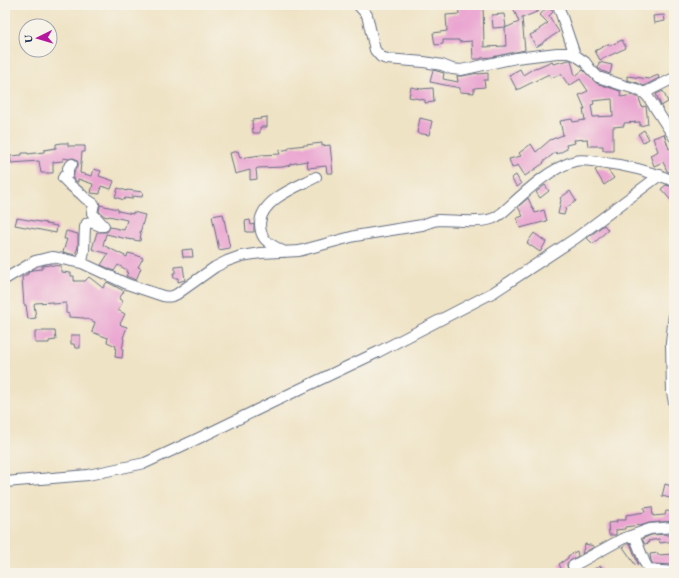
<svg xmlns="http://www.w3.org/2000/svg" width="679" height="578" font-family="'EB Garamond',serif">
  <rect width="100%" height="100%" fill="#f7f3e8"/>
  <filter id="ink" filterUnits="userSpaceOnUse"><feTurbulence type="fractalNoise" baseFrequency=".025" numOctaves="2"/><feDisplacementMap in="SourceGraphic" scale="8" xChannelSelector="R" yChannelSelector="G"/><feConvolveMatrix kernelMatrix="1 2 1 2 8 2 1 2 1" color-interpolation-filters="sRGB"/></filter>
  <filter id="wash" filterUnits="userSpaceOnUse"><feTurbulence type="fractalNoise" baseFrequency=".012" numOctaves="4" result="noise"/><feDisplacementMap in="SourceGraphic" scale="16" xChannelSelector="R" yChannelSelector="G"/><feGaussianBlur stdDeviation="0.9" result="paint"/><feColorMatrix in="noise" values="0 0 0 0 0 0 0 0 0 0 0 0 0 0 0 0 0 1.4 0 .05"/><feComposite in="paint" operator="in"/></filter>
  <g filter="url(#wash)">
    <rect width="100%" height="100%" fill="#efe3c5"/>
    <g id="blocks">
      <path fill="#eaa5d1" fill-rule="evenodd" d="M458,5h25l1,42 22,-1 -1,-18 14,-6 -7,-17h25l2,6 -17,7 3,32 -33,7 -11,1v1h-8l-1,-18 -13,1v-2h-16v4l-8,1 -2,-12 14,-2 -1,-16 13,-1z
        M548,6l5,6 -4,4 10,16 -16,10v1l-7,4 -6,-12 10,-5 -1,-1 9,-6 -8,-8z
        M504,14l2,13 -13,1 -1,-13z
        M664,15l1,6 -11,2 -1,-7z
        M622,40l4,8 -26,12 -5,-9 13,-7 1,2z
        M569,60h2l4,16 8,-6 13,13 24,8 1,6 12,-2 6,3 3,9 4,-1 2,18 -8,2v-4l-16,1v3l-11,1v23h-10v-4h-15l-1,-7 -13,1 1,3 -9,2 1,4 -10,5 -1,-2 -13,10 1,1 -19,13 -7,-11 -6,3 -3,-9 12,-3 -2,-3 12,-9 5,8 14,-12 13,-5 -3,-14 12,-2 1,3 12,-2 -2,-11h2l-6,-14 9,-4 -8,-12 -11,7 -8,-12 -10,4 -2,-4 -32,16 -8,-15 11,-6 3,6 13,-8v1l16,-7 1,3zM612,99l1,17 -20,1 -2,-12 3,-1 -1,-3z
        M599,62l13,3 -2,9 -8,-3 -4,-3z
        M433,70l11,3 -1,6 15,3 -1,-6h5l16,-3v1l10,-1v7h-4l1,7 -11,1v5l-14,-1v-4l-30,-6z
        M658,75l1,3 -15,8 -6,-3 -11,-3v-4l22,3z
        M411,87l10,2 12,-1 1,14 -9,1v-3l-16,-3z
        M663,91l5,11 -7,4 -5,-12z
        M267,117v10h-7v6h-7l-1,-13 9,-1 -1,-1z
        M420,118l12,3 -3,14 -12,-2z
        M644,130l5,9 -6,3 -5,-8z
        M664,134l5,15 5,-2v24l-3,2 -4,-2 -4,-9 -9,4 -4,-11 7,-3 1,-1 -5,-13z
        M62,143h6v3h17v6h-3l-2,21 12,3 2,-7 7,2 -2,5 15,5 -3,8 -10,-3 -1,8 -9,-1 2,-9 -15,-5v3l-4,-2 -1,-2 1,-4v-3l4,-5v-3l-2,-4 -3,-1 -4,1 -6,-1v3l-10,1v11h-12l-2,-12 -28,2 -1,-7 12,-1v-2h6v1l16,-2v-2l12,-2v-4z
        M322,143v3l8,-1 3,28h-6l-1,-7 -18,2 -1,-7 -17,3v1l-7,2 -25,1 -2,1 1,10 -7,1v-10l-15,4 -5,-21 8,-2 2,7 21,-3 19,-1 -1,-3 10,-2v-2z
        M598,168l10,2 6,8 -10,7 -9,-15z
        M516,175l5,9 -4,3 -6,-9z
        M545,185l4,6 -9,7 -4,-6z
        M666,185l8,2v17l-13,-15z
        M118,188l9,3v-1l16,2 -1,5 -10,-1v3l-7,-1 -1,2 -9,-3z
        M570,191l6,10 -10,7 -2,7 -6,-1 3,-14 -1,-2z
        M528,198l7,15 9,-3 3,11 -27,7 -3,-10 6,-2 -5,-9z
        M100,205l18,4v2l15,3v-2l12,3 -5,18h1l-1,8 -13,-2 -21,-5 -3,11 24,12 1,-4 8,2 7,3 -5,9 3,1 -5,12 -10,-4 2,-3 -2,-1 1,-2 -9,-5 -4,6 -13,-6 7,-11 -16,-5 5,-17h10l3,-5 14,3 3,-10 -18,-4 -1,1 -4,-1 -5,-5z
        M223,214l7,34 -11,2 -7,-34z
        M17,218l29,5v1l11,2 -1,7 -41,-8z
        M250,220l1,5 3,-1v8h-8l-1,-11z
        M604,225l4,5 -15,14 -6,-6z
        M66,231l12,3v13l-3,8 -12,-3 4,-13h-3z
        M534,233l12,9 -6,10 -13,-9z
        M192,249l1,8h-10l-1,-7z
        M50,265l11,1v6l10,1v3h3v5h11l4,-4 14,11 4,-6 17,9 -5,8 4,2 -5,9 7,4 -5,10 1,1 6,2 -4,11 1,1 -2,11h1l-1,8 -7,-1 1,-11 -9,-4 1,-4 -16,-6 3,-10 -11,-4 -15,-1v-3l-3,-1v-10l-13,1v-2l-18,1 -1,1 2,14 -8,1 -2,-14h-2l-2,-28 6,-3v-1l4,-3 10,-1v-3z
        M183,266l2,14 -7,2v-4h-4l-1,-5h2v-6z
        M35,331h20l1,9 -7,1v2h-14z
        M71,335h9v13h-5l-1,-4h-3z
        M665,484l9,3v12l-12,-3z
        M652,507l1,9 12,-1 1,-4 8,1v9l-25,2 -9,3v-1l-15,2v2l-9,1v5h-7l-1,-12 9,-1 -1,-2h10v-5l19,-3 -1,-4z
        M666,534v1h8v6l-14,2 -1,-4 -11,2 1,2 -4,1 -3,-5 9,-4z
        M630,543l8,21 -2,2 -13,-19z
        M585,544l9,2v1l-12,7z
        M577,551l1,5 -8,5 -3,2v3l1,3 2,3h3l5,-1 1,2h-16l-4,-9 9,-6v-2z
        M658,553v2l15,-1v11l-20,-1 -2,-3 -1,-7z
        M601,566l2,7h-19z"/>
    </g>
  </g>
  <g filter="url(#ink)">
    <use href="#blocks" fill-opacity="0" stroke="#656e82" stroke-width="1"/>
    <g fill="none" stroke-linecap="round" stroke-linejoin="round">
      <g stroke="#656e82" stroke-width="12">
        <path id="minor" d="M358,5l9,10 8,35 6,7 6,2 37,3 18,3 10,4 9,1 55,-12 41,-5h12l6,2 10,7 5,7 8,8 27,9 11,3 8,4 4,4 26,40
          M558,5l17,50
          M644,93l30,-15
          M72,164l-4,4v6l-3,1 -2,3 7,7 11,9 4,4 9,6 -2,9 12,13c-8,1 -10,-6 -17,-3l-2,4 -1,23 -2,13
          M284,252c-6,-4 -16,-8 -20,-14 -3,-4 -4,-10 -4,-15 2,-24 37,-36 56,-46
          M5,279l30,-18 12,-3 6,-1 29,6 45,21 36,12c6,1 9,1 14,-2l38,-27 12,-6 14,-5 20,-3 38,-2 56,-15 67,-11 11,-4 6,-1c14,0 43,4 55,-2 3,-1 6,-4 8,-5 20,-18 47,-45 73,-52 7,-2 16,0 24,1 26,3 51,9 75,19
          M674,315l-3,28 1,49 2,11
          M5,482l83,-7 57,-12 52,-24 101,-49 80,-38 116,-60 82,-54 84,-63
          M634,535l11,28 4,7 25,2
          M573,566l49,-27 28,-10 24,-2"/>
      </g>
      <use href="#minor" stroke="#fff" stroke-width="10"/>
    </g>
  </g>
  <rect width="679" height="578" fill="none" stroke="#f7f3e8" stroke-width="20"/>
  <g transform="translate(38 38) rotate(265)"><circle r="19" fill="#f7f3e8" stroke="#9fa5b1"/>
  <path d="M0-3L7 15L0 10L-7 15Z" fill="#b5179e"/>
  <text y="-6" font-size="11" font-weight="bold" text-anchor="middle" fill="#1b2f5e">U</text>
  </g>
</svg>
